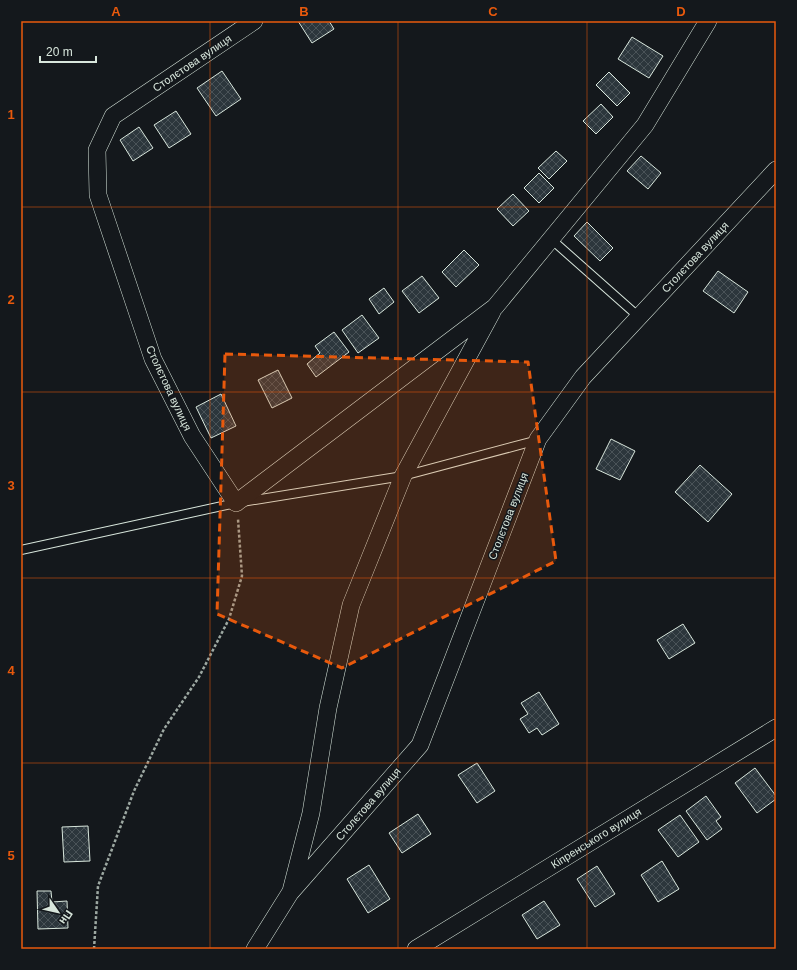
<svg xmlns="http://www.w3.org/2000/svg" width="797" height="970" font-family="Arial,sans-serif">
  <defs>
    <pattern id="building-cross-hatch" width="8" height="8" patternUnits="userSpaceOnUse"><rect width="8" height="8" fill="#2c363c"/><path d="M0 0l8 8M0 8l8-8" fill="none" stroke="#4a5358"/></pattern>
  </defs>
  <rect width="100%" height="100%" fill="#14181c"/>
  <path fill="url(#building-cross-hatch)" stroke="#d8e6dc" d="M298,21h31l5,8 -22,14z
    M632,37l31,19 -14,22 -31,-19z
    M222,71l19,28 -25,17 -19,-28z
    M609,72l21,21 -13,13 -21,-21z
    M601,104l12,13 -17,17 -13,-13z
    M176,111l15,23 -22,14 -15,-23z
    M139,127l14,21 -20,13 -13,-21z
    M556,151l11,10 -18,18 -11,-11z
    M641,156l20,17 -13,16 -21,-18z
    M539,173l15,15 -15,15 -15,-15z
    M513,194l16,17 -16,15 -16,-17z
    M587,222l26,26 -13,13 -26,-25z
    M464,250l15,15 -23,22 -14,-15z
    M718,271l30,21 -14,21 -31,-22z
    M422,276l17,22 -20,15 -17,-22z
    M384,288l10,14 -15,12 -10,-15z
    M362,315l17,23 -21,15 -16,-23z
    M334,332l15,20 -33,25 -9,-13 13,-11 -5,-7z
    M278,370l14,28 -20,10 -14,-28z
    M221,394l15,32 -25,12 -15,-31z
    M611,439l24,12 -15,29 -24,-11z
    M700,465l32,29 -24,28 -33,-30z
    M683,624l12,19 -26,16 -12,-19z
    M539,692l20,32 -17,11 -5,-7 -8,5 -9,-14 8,-5 -7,-11z
    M477,763l18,28 -18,12 -19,-28z
    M755,768l21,28v3l-19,14 -22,-30z
    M706,796l15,21 -5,4 6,8 -15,11 -21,-29z
    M418,814l13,20 -29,19 -13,-20z
    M680,815l19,27 -21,15 -20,-27z
    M88,826l2,35 -26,1 -2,-35z
    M662,861l17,28 -21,13 -17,-27z
    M369,865l21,34 -22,14 -21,-34z
    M597,866l18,28 -20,13 -18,-28z
    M37,891h14l1,11 15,-1 1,27 -30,1z
    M544,901l16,24 -23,14 -15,-24z"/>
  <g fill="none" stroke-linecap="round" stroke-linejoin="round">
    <g stroke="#d8e6dc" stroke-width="10">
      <path id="service" d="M551,239l88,78
        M21,550l215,-47 167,-27 135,-36"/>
    </g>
    <g stroke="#d8e6dc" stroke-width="18">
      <path id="minor" d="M254,21l-141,95 -16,34 1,45 55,164 39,77 44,67 259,-196 150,-182 63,-104
        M291,891l20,-78 17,-105 23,-103 52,-129 89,-164
        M255,949l35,-56 130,-148 118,-306 45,-62 193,-207
        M416,949l360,-221"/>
    </g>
    <path stroke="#9da8a2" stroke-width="2.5" stroke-dasharray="3 2" stroke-linecap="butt" d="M94,949l4,-63 36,-95 30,-62 35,-52 30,-58 13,-43 -4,-57"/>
    <use href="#service" stroke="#14181c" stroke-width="8"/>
    <use href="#minor" stroke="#14181c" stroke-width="17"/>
  </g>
  <path fill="#e8590c" fill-opacity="0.2" stroke="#e8590c" stroke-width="3" stroke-dasharray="8 5" stroke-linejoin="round" d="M225,354l303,8 28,199 -214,107 -125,-54z"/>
  <path fill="none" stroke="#e8590c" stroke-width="1" stroke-opacity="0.55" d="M210,21v928M398,21v928M587,21v928M21,207h755M21,392h755M21,578h755M21,763h755"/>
  <g text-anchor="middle" stroke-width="3" stroke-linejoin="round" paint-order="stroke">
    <g font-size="11" fill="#d8e6dc" stroke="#14181c">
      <text transform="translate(192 63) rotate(-34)" y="4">Столєтова вулиця</text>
      <text transform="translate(695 257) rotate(-47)" y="4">Столєтова вулиця</text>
      <text transform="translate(169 388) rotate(65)" y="4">Столєтова вулиця</text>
      <text transform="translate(508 516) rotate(-69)" y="4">Столєтова вулиця</text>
      <text transform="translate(368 804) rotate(-49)" y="4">Столєтова вулиця</text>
      <text transform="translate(596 838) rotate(-32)" y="4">Кіпренського вулиця</text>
    </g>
  </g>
  <rect width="797" height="970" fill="none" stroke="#14181c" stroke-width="44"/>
  <g transform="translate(58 912) rotate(124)" stroke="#14181c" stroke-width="3" paint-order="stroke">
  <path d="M0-3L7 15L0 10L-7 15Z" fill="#d8e6dc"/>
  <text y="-6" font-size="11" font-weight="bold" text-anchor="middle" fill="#d8e6dc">Пн</text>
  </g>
  <path d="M40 56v6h56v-6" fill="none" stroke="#d8e6dc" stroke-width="2"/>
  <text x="46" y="56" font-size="12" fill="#d8e6dc" stroke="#14181c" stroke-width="3" paint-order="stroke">20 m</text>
  <rect x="22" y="22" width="753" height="926" fill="none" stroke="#e8590c" stroke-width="1.5"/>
  <g font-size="13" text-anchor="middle" font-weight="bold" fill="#e8590c">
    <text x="116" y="16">A</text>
    <text x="304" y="16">B</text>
    <text x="493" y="16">C</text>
    <text x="681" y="16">D</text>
    <text x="11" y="119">1</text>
    <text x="11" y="304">2</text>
    <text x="11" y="490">3</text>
    <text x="11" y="675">4</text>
    <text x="11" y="860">5</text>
  </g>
</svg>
